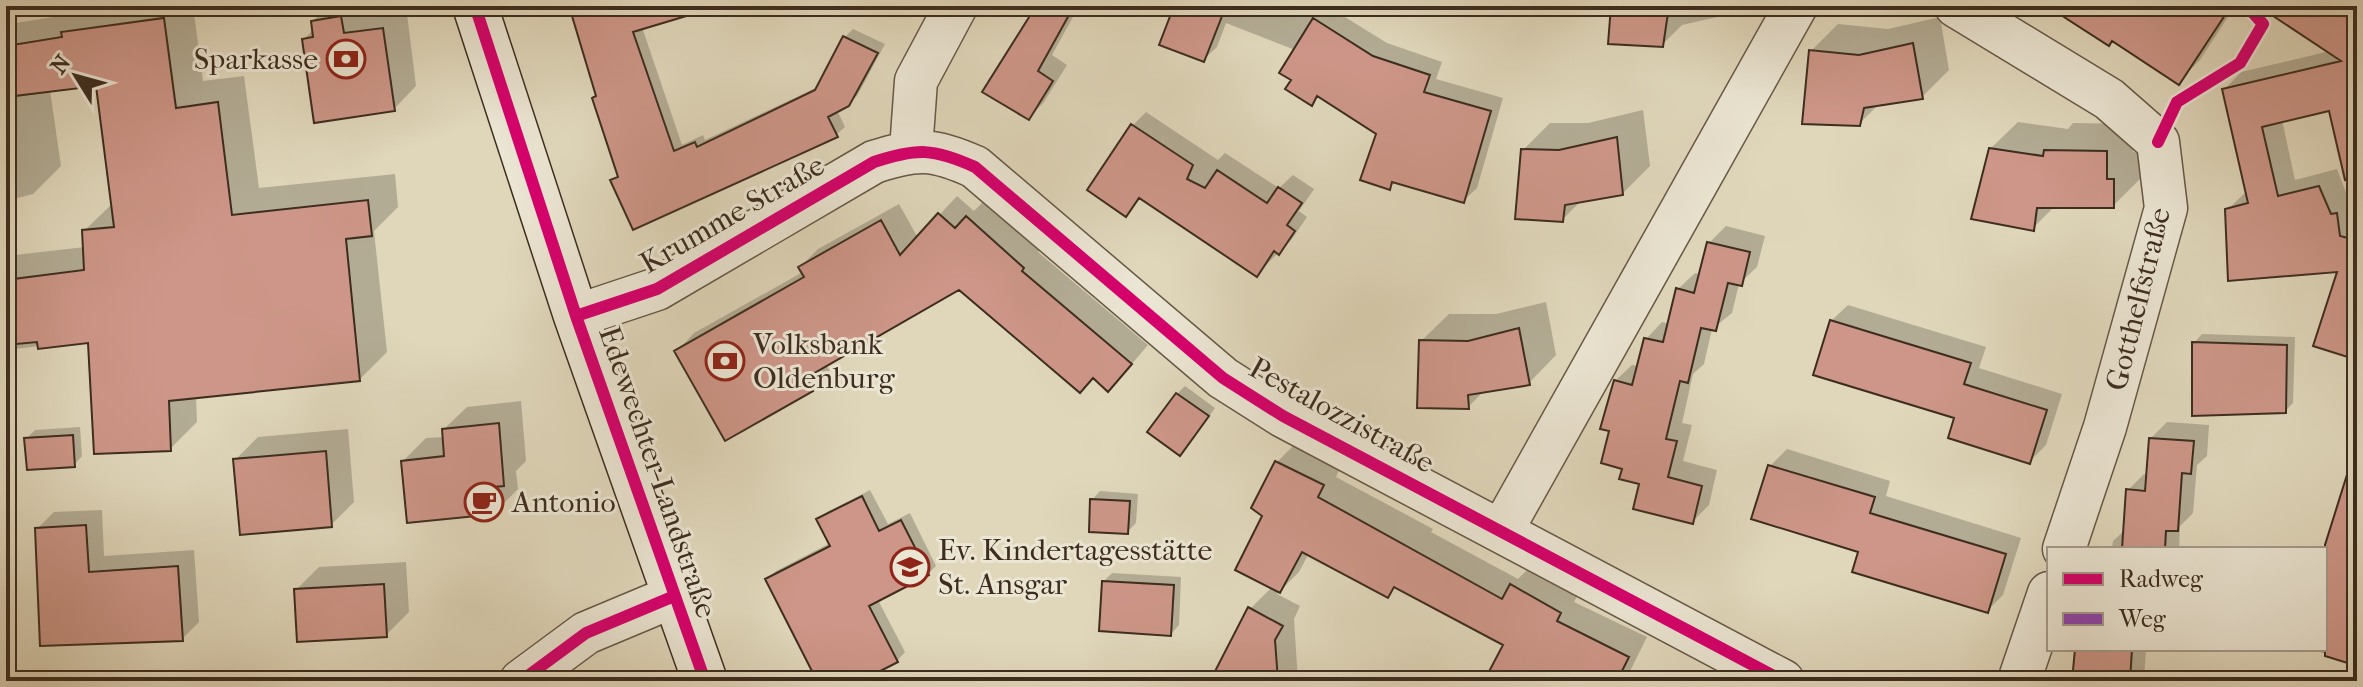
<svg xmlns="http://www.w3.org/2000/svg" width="2363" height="687" font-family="'IM FELL French Canon',serif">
  <rect width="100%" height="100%" fill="#e0d7bb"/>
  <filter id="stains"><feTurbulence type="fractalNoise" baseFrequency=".0025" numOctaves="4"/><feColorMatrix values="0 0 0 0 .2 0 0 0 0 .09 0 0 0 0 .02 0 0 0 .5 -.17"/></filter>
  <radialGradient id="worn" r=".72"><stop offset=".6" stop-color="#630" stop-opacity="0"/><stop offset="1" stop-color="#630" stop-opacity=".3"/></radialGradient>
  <path fill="#0003" d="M95,6h98l10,75 41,-5 15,112 136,-14 3,33 -24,24 13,121 -27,27 -164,17 1,26 -27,27 -80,-109 -84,10v-94l79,-9 -1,-16 28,-27 -14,-120 -48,6 11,76 -28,28 -27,7v-174l4,-3 80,-13z
    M328,6h37l1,5 40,-5 10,80 -22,23 -90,-70 10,-10 -1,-8z
    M571,6h80l-9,21 40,118 21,-10 2,5 115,-54 25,-49 8,-8 32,15 -28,52 -20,14 8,17 -9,8 -223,46 7,-7z
    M1024,6h55l-27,49 15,10 -23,37 -15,16 6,-106z
    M1176,6h151l60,37 55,19 -6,17 67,19 -26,90 -14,13 -67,-20 -7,7 -11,-55 -59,-38 -8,8 -17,-23 1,-30 -69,-27 -9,24 -14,13z
    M1613,6h129l-7,7 -53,12 -20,20z
    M2051,6h184l-35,54 -18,18z
    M2262,6h95v126l-27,-23 -48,11 13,60 42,-11 11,29 6,-2 3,20v142l-17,-88 -113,-60 20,-19 -23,-101 17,-18 89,-21z
    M1940,17l9,53 -27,27 -43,7 -20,20 -48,-73 27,-27 50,5z
    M1643,110l7,56 -28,28 -40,6 -20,20 -39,-70 27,-27h38z
    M1146,112l72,48 7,-7 54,35 14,-13 21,14 -15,22 8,6 -15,22 -36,36 -114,-78 -16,17 7,-89z
    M2018,122l50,7 5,-6 61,1 -1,28 7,1v26l-27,27h-58l-22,22 -43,-79z
    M957,196l17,15 11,-11 55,49 -2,3 110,93 -22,26 -32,6 -134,-90 -134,77 4,7 -18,18 -87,49 -48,-87 17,-18 109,-61 -3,-5 18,-18 81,-45 19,34z
    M1726,226l39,10 -8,31 -18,17 -7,29 -20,16 -8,35 -11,10 -11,49 10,2 -9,36 34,9 -8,35 -17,17 -68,-55 -13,-37 4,-49 17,-16 6,1 8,-27 16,-17 8,2 8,-35 17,-16 6,1 8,-31z
    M1546,302l10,53 -27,28 -44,7 -17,17 -47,-66 28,-27h47z
    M1848,305l138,42 -7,21 83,26 -16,51 -16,16 -74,-45 -125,-95z
    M2202,334l93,3 -2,66 -8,8 -91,-68z
    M1185,386l30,22 -23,32 -15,-46z
    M521,401l5,60 -10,10 2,18 -23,23 -92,-51 23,-23 19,-1 -1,-8 23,-22z
    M2167,422l42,3 -2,31 -10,9 -4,48 -13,13 -1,23h-67l1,-8 13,-12 2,-39 16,-16 4,1 3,-37z
    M80,427l2,29 -8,9 -48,-26 9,-9z
    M348,429l6,73 -23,23 -96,-65 23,-23z
    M1296,443l45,23 -5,11 97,52 -2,3 87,47 12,-12 49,26 -5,9 73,35 -22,44h-139l20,-36 -109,-59 -10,10 -78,-43 -10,19 -22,22 23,12 -6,13 4,62h-86l38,-72 22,-22 -7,-72 12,-53z
    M1787,449l103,32 -4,15 135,42 -18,57 -16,16 -126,-60 -107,-33 16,-52z
    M2357,449v215l-47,-15h15v-97z
    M870,490l18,34 22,-11 26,53 -8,8 -50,26 27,52 -8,9 -41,20h-37l-51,-102 8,-8 54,-28 -11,-23 8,-8z
    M1100,491l38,3 -2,29 -9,9 -35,-32z
    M102,510l2,46 90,-6 5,72 -17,17 -140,5 -5,-115 17,-17z
    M406,562l3,50 -23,23 -90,-45 23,-23z
    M1112,573l69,4 -2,48 -8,9 -67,-53z
    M2077,649h69l-2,32h-69z"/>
  <path fill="#cd9688" stroke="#3d2d1f" stroke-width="2" d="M569,6h123l1,8 -60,18 41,119 21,-9 2,5 118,-57 28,-54 35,17 -29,53 -21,11 10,20 -205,93 -23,-50 8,-3 -26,-79 4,-2z
    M1036,6h38l-36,65 15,10 -24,39 -47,-28z
    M1174,6h52l-22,56 -45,-17z
    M1611,6h58l-6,41 -55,-3z
    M2047,6h184l-52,79 -67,-44 -3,5z
    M2258,6h99v172l-12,2 -16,-69 -67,16 16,69 41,-10 12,28 6,-1 3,23 8,2 3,-8 6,1v129l-44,-14 24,-74 -109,9 -3,-72 23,-6 -26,-114 119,-28z
    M341,16l3,17 39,-5 12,83 -81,12 -12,-84 11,-2 -2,-16z
    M164,18l12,90 42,-6 14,113 136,-15 4,36 -26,3 14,142 -191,20 2,50 -77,3 -6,-111 -50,6 -1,-7 -31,3v-65l78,-10 -2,-40 32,-3 -18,-141 -90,11v-51l56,-9 -1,-5z
    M1313,18l60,38 57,19 -6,17 67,19 -27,92 -72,-21 -2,8 -30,-10 16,-46 -59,-38 -5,10 -27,-17 6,-9 -12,-7z
    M1913,43l10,56 -59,9 -4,18 -58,-2 7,-74 50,5z
    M1131,124l62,41 -6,14 18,9 12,-18 50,33 11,-16 24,16 -15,22 8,6 -16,24 -5,-4 -17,26 -118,-79 -13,19 -39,-27z
    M1617,137l6,58 -58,10 -2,17 -48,-3 6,-70 38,1z
    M1989,148l54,8 1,-6 63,1v28h7v29h-77l-3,23 -63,-12z
    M938,213l17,15 11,-12 58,52 -2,3 110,93 -24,28 -15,-14 -13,15 -121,-103 -153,88 7,13 -88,50 -51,-90 130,-74 -6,-10 83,-47 19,35z
    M1707,242l43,10 -8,34 -14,-3 -12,48 -15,-3 -13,55 -8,-2 -14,58 11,2 -9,36 34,9 -9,38 -60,-15 6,-25 -20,-5 3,-10 -21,-6 8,-32 -9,-2 14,-49 18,5 12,-47 19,4 13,-54 18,5z
    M1830,320l141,43 -7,21 83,26 -17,54 -82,-26 6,-20 -141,-43z
    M1519,328l11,57 -62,10 1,14 -52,-1 2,-68 49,1z
    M2192,342l95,3 -1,68 -94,3z
    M1176,393l33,23 -29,40 -33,-24z
    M499,423l5,63 -10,1 2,27 -89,9 -6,-62 43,-5 -2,-27z
    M73,435l2,32 -48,3 -3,-32z
    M2149,438l45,3 -3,33 -9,-1 -4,58h-12l-1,18h-43l4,-60 19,2z
    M326,451l6,76 -92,8 -7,-76z
    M1275,461l49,24 -6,12 184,102 8,-15 51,29 -4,8 72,36 -12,24h-133l19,-36 -109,-58 -6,11 -86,-46 -22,41 -45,-23 27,-54 -11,-8z
    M1768,465l107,32 -5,16 136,41 -18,59 -136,-41 6,-20 -107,-33z
    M2350,465l7,1v200l-32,-10v-111z
    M862,496l17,35 22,-11 28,55 -60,31 29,56 -37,19h-44l-52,-102 65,-33 -14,-27z
    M1090,499l40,2 -2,33 -39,-2z
    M86,525l3,47 89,-6 5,75 -143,5 -5,-118z
    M1102,581l72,4 -3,51 -72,-5z
    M384,584l3,53 -90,5 -3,-53z
    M1248,607l35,19 -8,14 3,41h-68z
    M2075,649h57l-2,32h-58z"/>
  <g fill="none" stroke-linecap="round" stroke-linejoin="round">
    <g stroke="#665846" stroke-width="45">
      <path id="minor" d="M1956,6l153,93 49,43 8,66 -61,219 -41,122
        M911,150l5,-69 40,-75
        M576,316l81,-27 217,-127c43,-14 59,-14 101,5l248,211 60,38 500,265
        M1502,530l294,-524
        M521,681l65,-48 86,-36
        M2019,681l30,-88"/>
    </g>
    <g stroke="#3d2d1f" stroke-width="47">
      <path id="secondary" d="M475,6l101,310 129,365"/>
    </g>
    <use href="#minor" stroke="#ebe5d3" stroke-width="42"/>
    <use href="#secondary" stroke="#ebe5d3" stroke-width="44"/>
    <path stroke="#8e44ad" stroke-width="10" stroke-dasharray="20 10" stroke-linecap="butt" d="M1968,14l5,-8"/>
    <g stroke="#ebe5d3" stroke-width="17">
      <path id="cycleway" d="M475,6l101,310 129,365
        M2158,142l19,-40 63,-39 23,-39 -16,-18
        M576,316l81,-27 217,-127c43,-14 59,-14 101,5l248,211 60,38 500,265
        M521,681l65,-48 86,-36"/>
    </g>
    <use href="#cycleway" stroke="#d6006c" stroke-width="12"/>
  </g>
  <defs>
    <g id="bank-ring" transform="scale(2)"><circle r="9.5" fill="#ebe5d3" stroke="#8f2418" stroke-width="1.5"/><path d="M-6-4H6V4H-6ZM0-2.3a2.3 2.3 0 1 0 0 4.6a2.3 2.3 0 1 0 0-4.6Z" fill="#8f2418"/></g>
    <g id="cafe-ring" transform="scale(2)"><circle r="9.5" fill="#ebe5d3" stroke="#8f2418" stroke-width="1.5"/><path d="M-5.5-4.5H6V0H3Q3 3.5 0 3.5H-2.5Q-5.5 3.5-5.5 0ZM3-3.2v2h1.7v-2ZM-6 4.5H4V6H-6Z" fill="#8f2418"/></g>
    <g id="school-ring" transform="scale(2)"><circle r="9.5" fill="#ebe5d3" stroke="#8f2418" stroke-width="1.5"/><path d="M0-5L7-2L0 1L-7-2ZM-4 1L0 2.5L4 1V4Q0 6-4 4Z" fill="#8f2418"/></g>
  </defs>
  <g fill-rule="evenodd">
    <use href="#bank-ring" x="346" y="59"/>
    <use href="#bank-ring" x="725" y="361"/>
    <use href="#cafe-ring" x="484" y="502"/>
    <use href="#school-ring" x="910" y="567"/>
  </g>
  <g text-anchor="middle" stroke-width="6" stroke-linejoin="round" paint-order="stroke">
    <g font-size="30" fill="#3d2d1f" stroke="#ebe5d3" text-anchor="start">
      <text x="318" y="69" text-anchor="end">Sparkasse</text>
      <text x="753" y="354">Volksbank<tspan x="753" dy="34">Oldenburg</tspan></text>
      <text x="512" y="512">Antonio</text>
      <text x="938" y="560">Ev. Kindertagesstätte<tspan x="938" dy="34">St. Ansgar</tspan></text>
    </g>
    <g font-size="30" fill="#3d2d1f" stroke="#ebe5d3">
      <text transform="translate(732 214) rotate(-30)" y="10">Krumme Straße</text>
      <text transform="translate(2138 299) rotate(-76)" y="10">Gotthelfstraße</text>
      <text transform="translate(1342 415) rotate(29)" y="10">Pestalozzistraße</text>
      <text transform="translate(658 472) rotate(71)" y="10">Edewechter Landstraße</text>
    </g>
  </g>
  <rect width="2363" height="687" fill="none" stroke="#e0d7bb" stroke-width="32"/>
  <rect x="8" y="8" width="2347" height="671" fill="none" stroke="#3d2d1f" stroke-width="4"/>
  <rect x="16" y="16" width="2331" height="655" fill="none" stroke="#3d2d1f" stroke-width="2"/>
  <rect x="2047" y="547" width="280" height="104" fill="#ebe5d3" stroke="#a59b8b" stroke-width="2"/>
  <rect x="2063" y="573" width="40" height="12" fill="#d6006c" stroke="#a59b8b" stroke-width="2"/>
  <text x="2119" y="587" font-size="24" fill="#3d2d1f">Radweg</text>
  <rect x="2063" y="613" width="40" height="12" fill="#8e44ad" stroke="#a59b8b" stroke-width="2"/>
  <text x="2119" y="627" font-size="24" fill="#3d2d1f">Weg</text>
  <g transform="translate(76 76) rotate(307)" stroke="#ebe5d3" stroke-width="6" paint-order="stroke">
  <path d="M0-6L14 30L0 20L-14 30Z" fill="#3d2d1f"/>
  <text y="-12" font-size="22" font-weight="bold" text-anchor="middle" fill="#3d2d1f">N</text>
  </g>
  <rect width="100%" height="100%" filter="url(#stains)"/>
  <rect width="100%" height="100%" fill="url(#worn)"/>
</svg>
